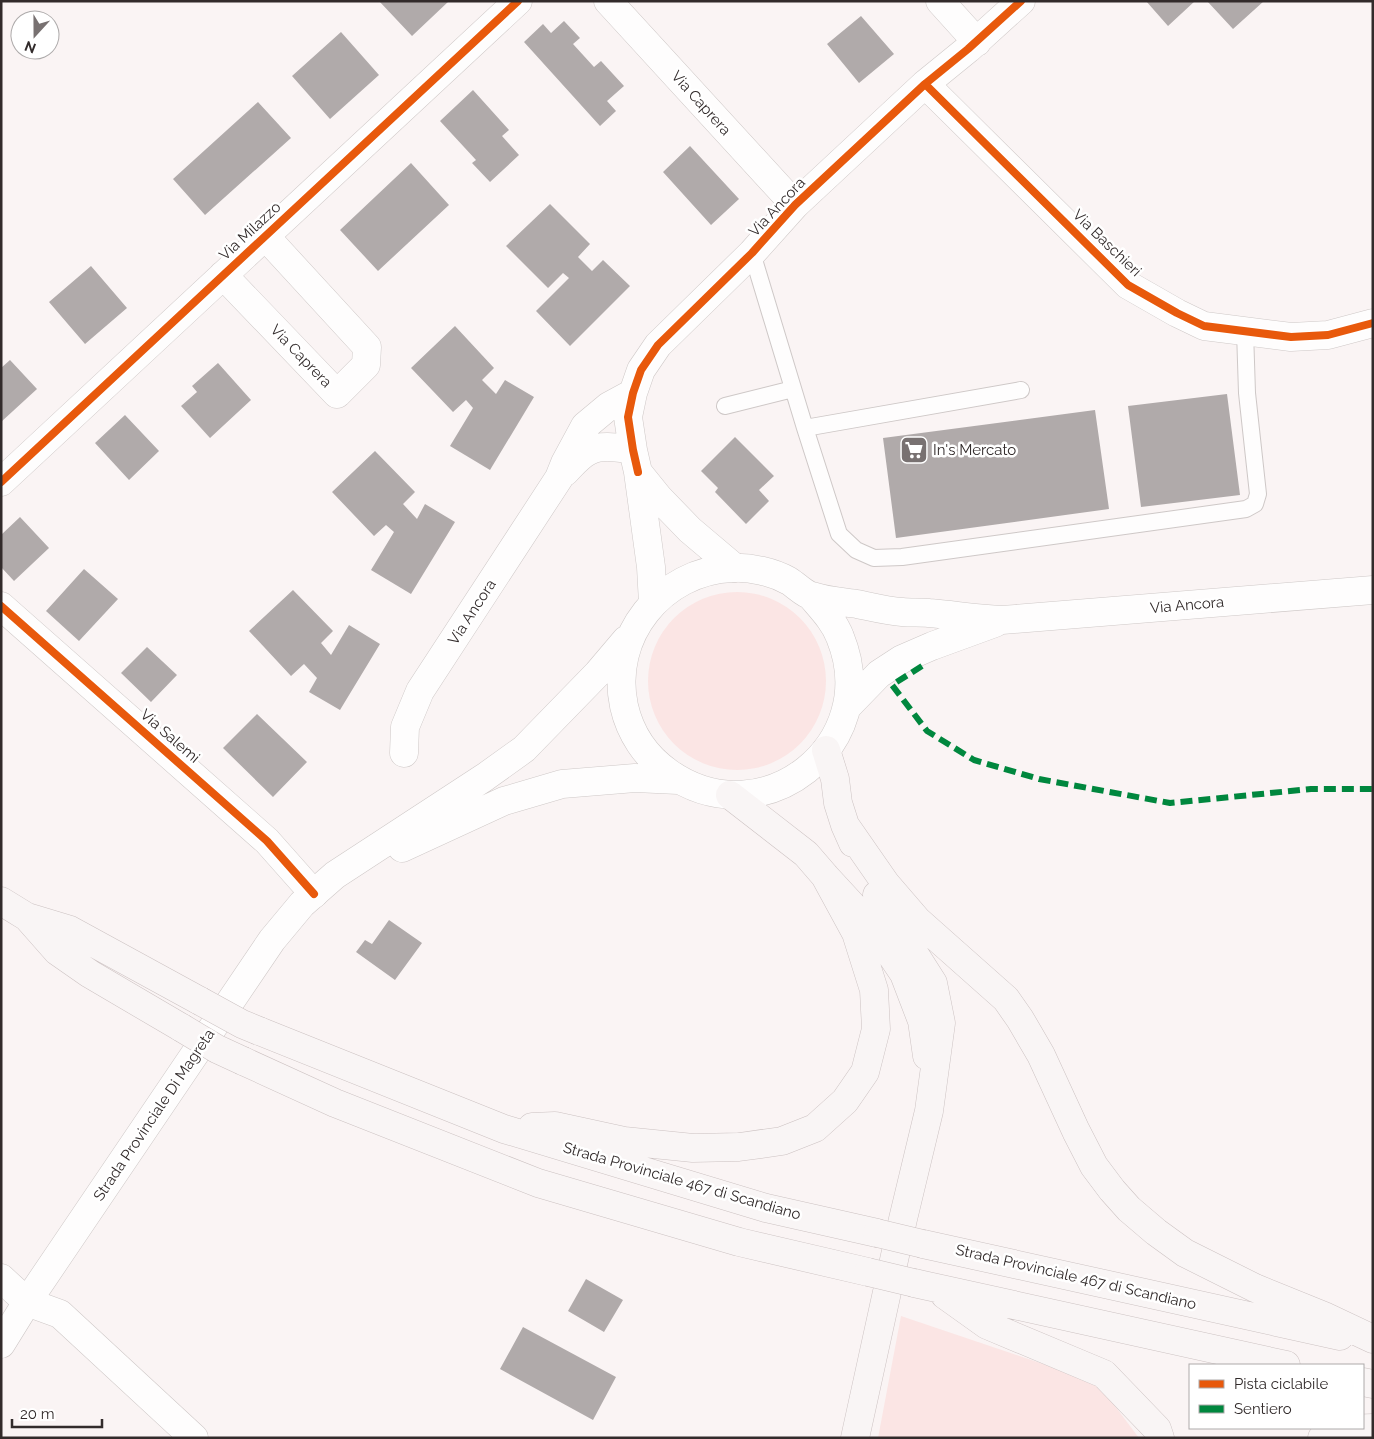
<svg xmlns="http://www.w3.org/2000/svg" width="1374" height="1439" font-family="Raleway,sans-serif">
  <rect width="100%" height="100%" fill="#faf4f4"/>
  <path fill="#fbe5e4" d="M648 681a89 89 0 1 1 178 0a89 89 0 1 1-178 0Z
    M901,1316l145,49 54,21 39,52h-261z"/>
  <path fill="#b0aaaa" d="M379,1h70l-37,35z
    M1146,1h49l-27,25z
    M1207,1h57l-31,28z
    M861,16l33,38 -35,29 -32,-39z
    M564,21l16,17 -7,6 21,23 7,-6 23,25 -17,15 9,10 -16,15 -76,-84 19,-18 8,9z
    M341,32l38,43 -49,44 -38,-43z
    M473,90l36,40 -7,6 17,19 -29,27 -18,-19 4,-3 -36,-39z
    M258,102l33,36 -86,77 -32,-36z
    M690,146l49,53 -28,26 -48,-53z
    M411,163l38,42 -71,66 -38,-41z
    M550,204l40,40 -12,13 14,14 11,-11 27,26 -60,60 -34,-35 33,-33 -6,-5 -15,15 -42,-42z
    M91,266l36,42 -42,36 -36,-42z
    M455,326l39,42 -12,12 14,14 9,-14 29,17 -44,73 -40,-24 23,-38 -7,-8 -13,12 -42,-44z
    M10,360l27,29 -36,33v-54z
    M218,363l33,37 -41,38 -29,-32 16,-14 -5,-6z
    M1227,394l13,101 -99,12 -13,-101z
    M1095,410l14,99 -213,29 -13,-100z
    M125,415l34,36 -30,29 -34,-37z
    M735,437l39,39 -15,14 10,11 -23,23 -31,-32 3,-4 -17,-17z
    M375,451l40,41 -12,12 14,15 8,-15 30,18 -44,72 -40,-24 23,-38 -8,-7 -12,11 -42,-44z
    M20,517l29,31 -35,33 -13,-14v-32z
    M84,569l34,30 -39,42 -33,-30z
    M293,590l40,41 -12,12 10,12 18,-30 31,19 -40,66 -31,-18 8,-14 -13,-14 -13,12 -42,-45z
    M147,647l30,28 -26,27 -30,-29z
    M257,714l50,48 -34,35 -50,-49z
    M389,920l33,23 -27,37 -39,-28 9,-12 7,4z
    M586,1279l37,21 -19,32 -36,-21z
    M523,1327l93,50 -23,43 -93,-51z"/>
  <g fill="none" stroke-linecap="round" stroke-linejoin="round">
    <g stroke="#cec8c7" stroke-width="18">
      <path id="service" d="M752,253l53,175 34,106 17,16 18,8 28,-1 344,-48 9,-5 3,-10 -11,-101 -2,-62
        M725,406l68,-17
        M805,428l216,-38"/>
    </g>
    <g stroke="#cec8c7" stroke-width="29">
      <path id="minor" d="M608,1l187,204
        M940,1l37,41
        M925,84l203,201 49,28 27,13 87,11 37,-2 45,-12
        M223,275l114,119 29,-29 1,-18 -102,-111
        M565,472c7,-7 15,-17 24,-21 13,-7 30,-3 44,-1
        M638,472l-5,-22 -5,-33 5,-24 8,-23 17,-25 94,-92 43,-48 130,-121 43,-35 53,-48
        M1,482l517,-481
        M653,603l-2,-36 -13,-95 21,26 31,32 45,38
        M1,606l266,235 47,53
        M404,753l1,-26 15,-36 139,-213 6,-15 20,-37 24,-20 24,-13
        M1,1278l26,24 33,12 134,124"/>
    </g>
    <g stroke="#cec8c7" stroke-width="29">
      <path id="secondary" d="M811,596c11,13 23,25 29,41 44,107 -77,202 -171,136 -23,-16 -39,-40 -45,-67 -15,-70 38,-135 108,-138 19,-1 41,4 57,13 8,5 15,13 23,15 14,5 31,6 45,8 15,3 30,7 45,8 9,1 18,0 27,1 25,2 48,6 73,7l371,-30
        M847,707l32,-33 23,-15 30,-13 63,-23
        M402,848l102,-47 58,-17 73,-6 43,2
        M1,1344l26,-42 245,-362 30,-36 33,-29 150,-98 39,-28 74,-76 28,-33"/>
    </g>
    <g stroke="#ccc2c2" stroke-width="29">
      <path id="primary" d="M826,750l9,29 3,24 7,22 8,18
        M730,795l76,59 19,22 48,52 31,46 18,47 5,35
        M845,825l41,59 31,36 89,79 14,20 21,36 35,76 18,35 18,24 17,19 27,23 29,21 70,35 69,28 49,23
        M1,901l26,16 30,34 33,23 92,54
        M27,917l43,13 130,71
        M259,1031l245,98 262,79 111,25
        M243,1061l92,42 203,80 201,59 129,30
        M532,1127l23,-1 69,15 69,7 46,-1 43,-6 33,-13 30,-27 20,-29 11,-43 -2,-39 -18,-57 -31,-57
        M923,1244l417,92
        M914,1283l372,82
        M945,1295l42,30 117,49 53,55 3,9
        M1363,1382l10,2
        M855,1438l48,-219 26,-108 12,-88 -8,-40 -56,-88
        M1322,1438l24,-9 27,-1"/>
    </g>
    <use href="#service" stroke="#fefdfd" stroke-width="16"/>
    <use href="#minor" stroke="#fefdfd" stroke-width="28"/>
    <use href="#secondary" stroke="#fefdfd" stroke-width="28"/>
    <use href="#primary" stroke="#f9f5f5" stroke-width="28"/>
    <g stroke="#ccc2c2" stroke-width="29" stroke-linecap="butt">
      <path id="primary-bridge" d="M200,1001l42,23 17,7
        M182,1028l35,21 26,12
        M877,1233l46,11
        M868,1272l46,11"/>
    </g>
    <use href="#primary-bridge" stroke="#f9f5f5" stroke-width="28"/>
    <path stroke="#00873e" stroke-width="6" stroke-dasharray="12 6" stroke-linecap="butt" d="M922,666l-30,19 35,46 47,29 65,19 131,24 141,-14h62"/>
    <g stroke="#fff" stroke-width="11">
      <path id="cycleway" d="M925,84l203,201 49,28 27,13 87,11 37,-2 45,-12
        M638,472l-5,-22 -5,-33 5,-24 8,-23 17,-25 94,-92 43,-48 130,-121 43,-35 53,-48
        M1,482l517,-481
        M1,606l266,235 47,53"/>
    </g>
    <use href="#cycleway" stroke="#e8590c" stroke-width="8"/>
  </g>
  <defs>
    <g id="supermarket-square" transform="scale(1.4375)"><rect x="-9" y="-9" width="18" height="18" rx="4" fill="#787171" stroke="#fff"/><path d="M-6-5.5h2.5l.6 2H6L4.5 2H-2.5L-4.4-4H-6ZM-1.5 3.2a1.3 1.3 0 1 0 .1 0ZM3 3.2a1.3 1.3 0 1 0 .1 0Z" fill="#fff"/></g>
  </defs>
  <g fill-rule="evenodd">
    <use href="#supermarket-square" x="914" y="450"/>
  </g>
  <g text-anchor="middle" stroke-width="5" stroke-linejoin="round" paint-order="stroke">
    <g font-size="15" fill="#322b2b" stroke="#fff">
      <text transform="translate(701 103) rotate(48)" y="5">Via Caprera</text>
      <text transform="translate(777 207) rotate(-47)" y="5">Via Ancora</text>
      <text transform="translate(250 231) rotate(-43)" y="5">Via Milazzo</text>
      <text transform="translate(1107 243) rotate(44)" y="5">Via Baschieri</text>
      <text transform="translate(301 356) rotate(46)" y="5">Via Caprera</text>
      <text transform="translate(1187 605) rotate(-5)" y="5">Via Ancora</text>
      <text transform="translate(472 612) rotate(-57)" y="5">Via Ancora</text>
      <text transform="translate(170 736) rotate(41)" y="5">Via Salemi</text>
      <text transform="translate(154 1115) rotate(-56)" y="5">Strada Provinciale Di Magreta</text>
      <text transform="translate(682 1181) rotate(16)" y="5">Strada Provinciale 467 di Scandiano</text>
      <text transform="translate(1076 1277) rotate(13)" y="5">Strada Provinciale 467 di Scandiano</text>
    </g>
    <g font-size="15" fill="#322b2b" stroke="#fff" text-anchor="start">
      <text x="933" y="455">In's Mercato</text>
    </g>
  </g>
  <rect width="1374" height="1439" fill="none" stroke="#322b2b" stroke-width="5"/>
  <rect x="1189" y="1364" width="175" height="65" fill="#ffffff" stroke="#adaaaa"/>
  <rect x="1199" y="1380" width="25" height="8" fill="#e8590c" stroke="#adaaaa"/>
  <text x="1234" y="1389" font-size="15" fill="#322b2b">Pista ciclabile</text>
  <rect x="1199" y="1405" width="25" height="8" fill="#00873e" stroke="#adaaaa"/>
  <text x="1234" y="1414" font-size="15" fill="#322b2b">Sentiero</text>
  <g transform="translate(35 35) rotate(201)"><circle r="24" fill="#ffffff" stroke="#adaaaa"/>
  <path d="M0-4L9 19L0 12L-9 19Z" fill="#787171"/>
  <text y="-8" font-size="14" font-weight="bold" text-anchor="middle" fill="#322b2b">N</text>
  </g>
  <path d="M12 1419v8h90v-8" fill="none" stroke="#322b2b" stroke-width="2.5"/>
  <text x="20" y="1419" font-size="15" fill="#322b2b" stroke="#ffffff" stroke-width="4" paint-order="stroke">20 m</text>
</svg>
